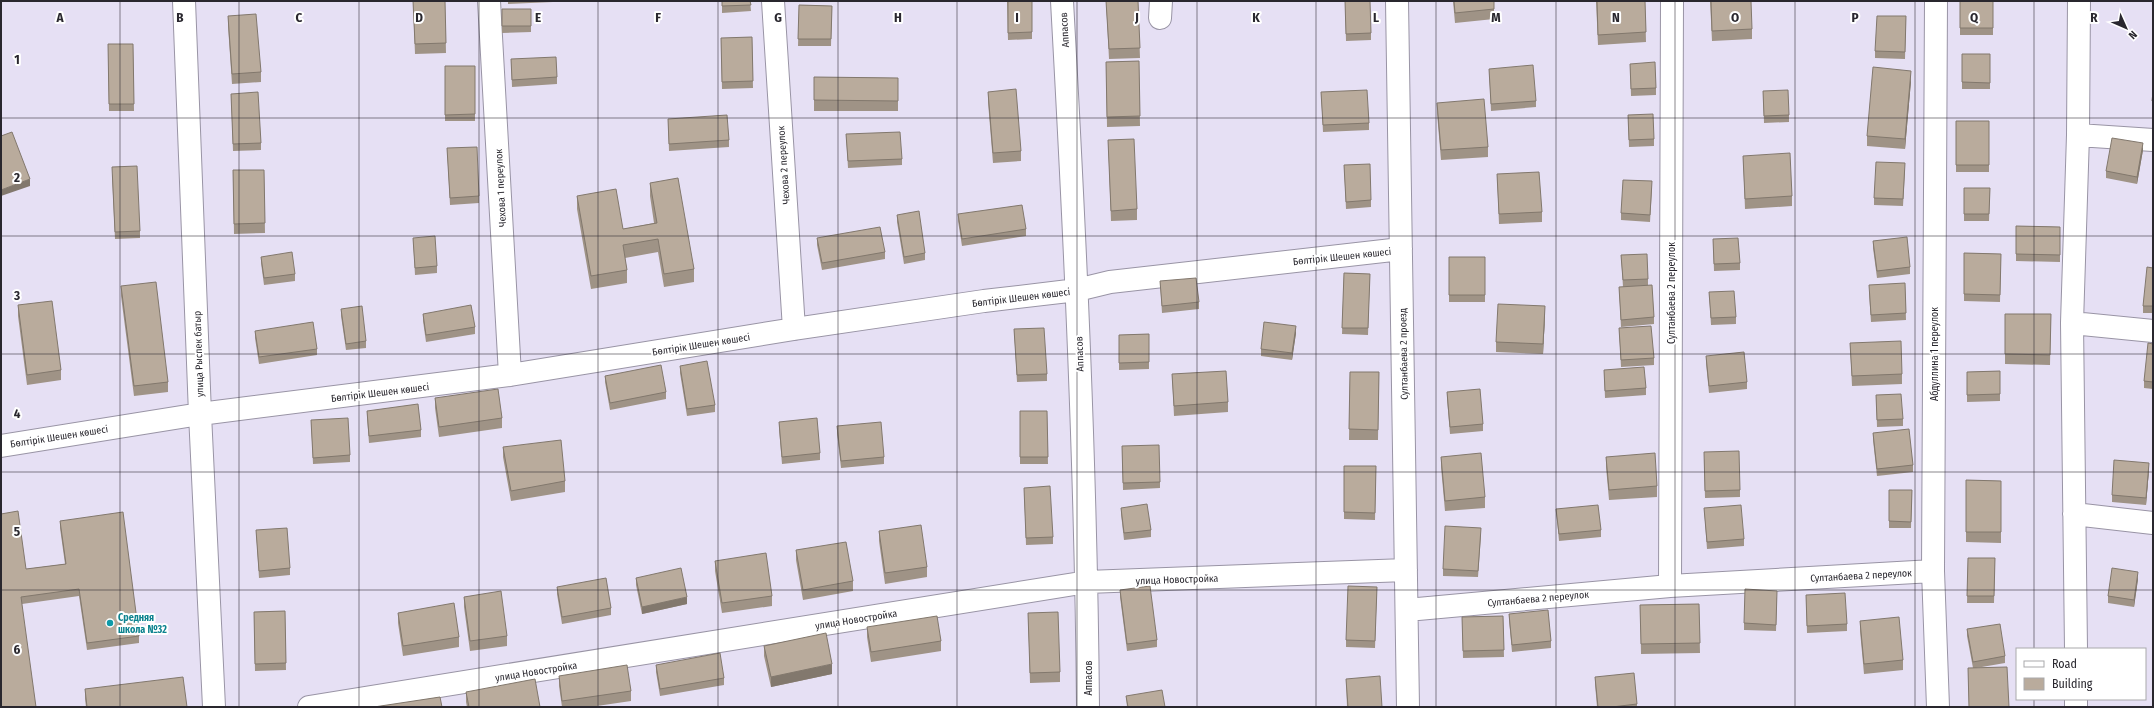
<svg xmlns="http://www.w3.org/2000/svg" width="2154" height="708" font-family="'Fira Sans Condensed',sans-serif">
  <rect width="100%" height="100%" fill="#e6e0f4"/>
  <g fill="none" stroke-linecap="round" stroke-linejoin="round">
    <g stroke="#9994a5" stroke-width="24">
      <path id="minor" d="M184,1l16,413 14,293
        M489,1l21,374
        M773,1l21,328
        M1062,1c13,235 24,470 26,706
        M1397,1l11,706
        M1936,1l-3,570 5,136
        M1160,18l1,-17
        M2078,135l75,5
        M2072,323l81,8
        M1,446l199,-32 310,-39 284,-46 190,-28 93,-11 33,-8 291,-33
        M2074,514l79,9
        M1670,586l2,-585
        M1407,610l263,-24 263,-15
        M2076,649l-4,-326 6,-188 1,-134
        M2076,699v8
        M309,707l778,-125 319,-12"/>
    </g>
    <use href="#minor" stroke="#fff" stroke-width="22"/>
  </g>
  <path fill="#9f9386" d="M413,1h32l1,52 -31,1z
    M508,1h45v1l-45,2z
    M722,1h28l1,10 -29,2z
    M1007,1h25v38l-24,1z
    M1106,1h32l2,57 -31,1z
    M1345,1l26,32v7l-25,1z
    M1453,1h41v18l-39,4z
    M1596,1h49l1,41 -48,3z
    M1710,1l42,28v10l-40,2z
    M1960,1h33v34h-33z
    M799,5l33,1 -1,40h-33z
    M502,9h29v23l-29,1z
    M228,16l33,56v10l-29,2 -4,-58z
    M1906,16l-1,43 -30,-1v-7z
    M752,37l1,51 -31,1 -1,-50z
    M108,44h25l1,67h-25z
    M1962,54h28v35h-28z
    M511,59l46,18v7l-45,3z
    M1139,61l1,65 -33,1 -1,-65z
    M1630,64l26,24v7l-25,1z
    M445,66h30v55h-30z
    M1489,69l47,32v6l-45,4z
    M814,77l84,1v33h-84z
    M1911,81l-6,68 -38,-3v-10z
    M1763,91l26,24v7l-25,1z
    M988,92l33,59v10l-28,2 -5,-61z
    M1321,92l48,31v7l-46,2z
    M2153,92v16h-1v-7z
    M231,94l30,49v7l-28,1z
    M1437,103l51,44v10l-47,3 -4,-47z
    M1628,115l26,24v7l-25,1z
    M668,119l61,21v7l-60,4z
    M1956,121h33v51h-33z
    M846,134l56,25v6l-54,3z
    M1108,140l29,69v11l-26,1z
    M447,148l32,48v7l-29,2z
    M2143,150l-6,34 -31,-6v-7z
    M1743,156l49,40v10l-47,3z
    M1344,165l27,35v7l-25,2z
    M233,170h31l1,63 -31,1z
    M1905,170l-2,36 -29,-1v-7z
    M112,174l28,57v7l-25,1z
    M1497,174l45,38v10l-43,2z
    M650,183l44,86v13l-30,5 -6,-35 -33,6 2,12v13l-36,6 -14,-80v-13l46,33 31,-6 -4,-27z
    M1652,188l-2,34 -29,-2v-7z
    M1964,188h26l-1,33h-25z
    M958,214l68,15v7l-64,10 -4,-25z
    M897,215l28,38v7l-21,4 -7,-42z
    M2016,226l44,1v35l-44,-1z
    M413,238l24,28v7l-22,2z
    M817,238l68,14v7l-63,11 -5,-25z
    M1713,239l27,24v7l-26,1z
    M1873,241l37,26v7l-33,4 -4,-30z
    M1964,253l37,1 -1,48 -36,-1z
    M1621,255l27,24v6l6,32v7l-33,3 -2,-40h4z
    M261,257l34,17v7l-31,4 -3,-22z
    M1449,257h36v45h-36z
    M2153,268v45h-10v-7z
    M1344,273l26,1 -2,61 -26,-1z
    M1160,281l39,21v7l-37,4z
    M1905,283l1,37 -35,2 -2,-30z
    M121,286l47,96v10l-34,4 -13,-100z
    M1709,292l27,25v7l-25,1z
    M18,305l43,65v10l-34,5 -9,-69z
    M341,309l25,32v7l-20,2 -5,-34z
    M423,314l52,13v7l-49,8 -3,-21z
    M2005,314h46l-1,51 -45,-1z
    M1545,316l-2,38 -47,-2v-10z
    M1619,328l35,30v7l-33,2z
    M1014,329l33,45v7l-30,1z
    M255,331l62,18v6l-58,9 -4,-26z
    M1296,333l-4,27 -31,-4v-7z
    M1149,334v35l-30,1v-35z
    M1850,343l52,31v10l-50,2z
    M2153,344v45l-9,-1v-7z
    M1706,356l41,26v7l-38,4 -3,-30z
    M680,366l35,39v7l-28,4 -7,-43z
    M1604,370l42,18v7l-41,3z
    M2000,371v30l-33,1v-30z
    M1350,372h29l-1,68h-29z
    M1172,374l56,28v10l-54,4z
    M605,376l61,16v7l-56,11 -5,-28z
    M1447,392l36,32v7l-33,3 -3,-35z
    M1876,395l27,24v7l-26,1z
    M435,398l67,20v10l-63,9 -4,-29z
    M367,411l54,19v7l-52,6 -2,-26z
    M1020,411h27l1,53h-28z
    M311,420l39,35v7l-37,2z
    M779,422l41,31v7l-38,4 -3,-35z
    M837,426l47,31v7l-43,4 -4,-35z
    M1873,433l40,32v7l-36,4 -4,-36z
    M1122,446l38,36v6l-37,2z
    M503,447l62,34v11l-54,9 -8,-44z
    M1441,457l44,40v11l-40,3 -4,-44z
    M1606,457l51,29v11l-48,3 -3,-33z
    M1704,459l36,31v7l-35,1z
    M1344,466h32l-1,54 -31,-1z
    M2149,470l-3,35 -34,-3v-7z
    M1966,480l35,1v62l-35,-1z
    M1024,488l29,49v7l-27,1z
    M1889,490h23l-1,38h-22z
    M1121,508l30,22v7l-27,3 -3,-26z
    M1704,508l40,31v7l-37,3z
    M1556,509l45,21v7l-42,4z
    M60,521l79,115v7l-52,7 -8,-54 -57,8 -21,103 25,-138 39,-5 -5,-36z
    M256,530l34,38v7l-31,3z
    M879,531l48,36v10l-42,7 -6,-43z
    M1481,535l-3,42 -35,-1v-7z
    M796,550l57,31v10l-50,9 -7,-40z
    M1968,558h27l-1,45h-27z
    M715,561l57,35v10l-50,7 -7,-42z
    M636,578l51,26 -45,10 -6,-29z
    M2138,579l-4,28 -26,-4v-7z
    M557,587l54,21v7l-49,9 -5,-30z
    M1377,587l-2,61 -29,-1v-7z
    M1120,590l37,50v7l-30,4 -7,-54z
    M1806,595l41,29v7l-40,2z
    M464,597l43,39v10l-37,5 -6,-44z
    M1777,597l-1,34 -32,-1v-7z
    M1699,604l1,49 -59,1 -1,-49z
    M285,611l1,59 -31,1 -1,-59z
    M398,613l61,24v10l-56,9 -5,-33z
    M1028,613l32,59v10l-30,1z
    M1509,614l42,27v7l-39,4 -3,-32z
    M1503,616l1,41 -41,1 -1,-41z
    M1860,621l43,39v10l-39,4 -4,-43z
    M867,627l74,14v10l-70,11 -4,-25z
    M1967,629l38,27v7l-29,5 33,39h-40l-1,-39h5l-6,-32z
    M764,646l68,28 -61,13 -7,-31z
    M656,665l68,13v7l-64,11 -4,-24z
    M559,676l72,15v10l-41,6h-28l-3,-21z
    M1595,677l42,27v3h-40l-2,-23z
    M1346,679l36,28h-35z
    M85,689l102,18h-101l-1,-8z
    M466,692l74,15h-73l-1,-5z
    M1126,696l39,11h-38z"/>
  <path fill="#82786d" d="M1911,71v10l-6,68v-10z
    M2143,143v7l-6,34v-7z
    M30,179v7l-29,10v-6z
    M1545,306v10l-2,38v-10z
    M1296,326v7l-4,27v-7z
    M2149,463v7l-3,35v-7z
    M2138,572v7l-4,28v-7z
    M687,597v7l-45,10v-7z
    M832,664v10l-61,13v-10z"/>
  <path fill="#b9ab9c" stroke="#82786d" d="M413,1h32l1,42 -31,1z
    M722,1h28l1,4 -29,1z
    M1008,1h24v31l-24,1z
    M1106,1h32l2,47 -31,1z
    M1345,1h25l1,32 -25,1z
    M1454,1h40v8l-39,4z
    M1597,1h48l1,31 -48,3z
    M1711,1h40l1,28 -40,2z
    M1960,1h33v27h-33z
    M799,5l33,1 -1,33h-33z
    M502,9h29v17h-29z
    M256,14l5,58 -29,2 -4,-58z
    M1877,16h29l-1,36 -30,-1z
    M752,37l1,44 -31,1 -1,-44z
    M108,44h25l1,60h-25z
    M1962,54h28v29l-28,-1z
    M556,57l1,20 -45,3 -1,-21z
    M1139,61l1,55 -33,1 -1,-55z
    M1655,62l1,26 -25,1 -1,-25z
    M1533,65l3,36 -45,3 -2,-35z
    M445,66h30v48l-30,1z
    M1873,67l38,4 -6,68 -38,-3z
    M814,77l84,1v23l-84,-1z
    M1016,89l5,62 -28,2 -5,-61z
    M1367,90l2,33 -46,2 -2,-33z
    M1788,90l1,25 -25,1 -1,-25z
    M258,92l3,51 -28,1 -2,-50z
    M2153,92v9h-1z
    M1484,99l4,48 -47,3 -4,-47z
    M1653,114l1,25 -25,1 -1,-25z
    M727,115l2,25 -60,4 -1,-25z
    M1956,121h33v44h-33z
    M12,132l18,47 -29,11v-54z
    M900,132l2,27 -54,2 -2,-27z
    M2112,138l31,5 -6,34 -31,-6z
    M1134,139l3,70 -26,2 -3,-71z
    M477,147l2,49 -29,2 -3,-50z
    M1790,153l2,43 -47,3 -2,-43z
    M1876,162l29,1 -2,36 -29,-1z
    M1370,164l1,36 -25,2 -2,-37z
    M137,166l3,65 -25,1 -3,-65z
    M233,170h31l1,53 -31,1z
    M1539,172l3,40 -43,2 -2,-40z
    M678,178l16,91 -30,5 -6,-35 -35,6 4,25 -36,6 -14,-80 39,-7 7,40 34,-6 -7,-40z
    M1623,180l29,1 -2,34 -29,-2z
    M1964,188h26l-1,26h-25z
    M1022,205l4,24 -64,10 -4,-25z
    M919,211l6,42 -21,4 -7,-42z
    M2016,226l44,1v28l-44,-1z
    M880,227l5,25 -63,11 -5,-25z
    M435,236l2,30 -22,2 -2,-30z
    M1907,237l3,30 -33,4 -4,-30z
    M1738,238l2,25 -26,1 -1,-25z
    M292,252l3,22 -31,4 -3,-21z
    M1964,253l37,1 -1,41 -36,-1z
    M1647,254l1,25 -25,1 -2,-25z
    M1449,257h36v38h-36z
    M2147,267l6,1v38h-10z
    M1344,273l26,1 -2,54h-26z
    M1196,278l3,24 -37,4 -2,-25z
    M156,282l12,100 -34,4 -13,-100z
    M1905,283l1,30 -35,2 -2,-30z
    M1652,285l2,32 -33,3 -2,-33z
    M1734,291l2,26 -25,1 -2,-26z
    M52,301l9,69 -34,5 -9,-70z
    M1498,304l47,2 -2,38 -47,-2z
    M471,305l4,22 -49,8 -3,-21z
    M362,306l4,35 -20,3 -5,-35z
    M2005,314h46l-1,41 -45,-1z
    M313,322l4,27 -58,8 -4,-26z
    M1264,322l32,4 -4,27 -31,-4z
    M1651,326l3,32 -33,2 -2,-32z
    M1044,328l3,46 -30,1 -3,-46z
    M1149,334v28l-30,1v-28z
    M1901,341l1,33 -50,2 -2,-33z
    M2148,343l5,1v38l-9,-1z
    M1744,352l3,30 -38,4 -3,-30z
    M707,361l8,44 -28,4 -7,-43z
    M661,365l5,27 -56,11 -5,-27z
    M1644,367l2,21 -41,3 -1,-21z
    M1226,371l2,31 -54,4 -2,-32z
    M2000,371v23l-33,1v-23z
    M1350,372h29l-1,58 -29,-1z
    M498,389l4,29 -63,9 -4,-29z
    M1480,389l3,35 -33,3 -3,-35z
    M1901,394l2,25 -26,1 -1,-25z
    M418,404l3,26 -52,6 -2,-25z
    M1020,411h27l1,46h-28z
    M348,418l2,37 -37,3 -2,-38z
    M817,418l3,35 -38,4 -3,-35z
    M881,422l3,35 -43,4 -4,-35z
    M1909,429l4,36 -36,4 -4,-36z
    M561,440l4,41 -54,10 -8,-44z
    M1159,445l1,37 -37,1 -1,-37z
    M1739,451l1,39 -35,1 -1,-39z
    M1481,453l4,44 -40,4 -4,-44z
    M1655,453l2,33 -48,4 -3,-33z
    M2114,460l35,3 -3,35 -34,-3z
    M1344,466h32l-1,47 -31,-1z
    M1966,480l35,1v51h-35z
    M1050,486l3,51 -27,1 -2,-50z
    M1889,490h23l-1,32 -22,-1z
    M1147,504l4,26 -27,3 -3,-25z
    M1598,505l3,25 -42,4 -3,-25z
    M1741,505l3,34 -37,3 -3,-34z
    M18,511l8,58 40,-5 -6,-43 63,-9 16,124 -52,7 -8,-54 -58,8 15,110h-35v-193z
    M921,525l6,42 -42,6 -6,-42z
    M1445,526l36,2 -3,43 -35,-2z
    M287,528l3,40 -31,3 -3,-41z
    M846,542l7,39 -50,9 -7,-40z
    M766,553l6,43 -50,7 -7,-42z
    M1968,558h27l-1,38h-27z
    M681,568l6,29 -45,10 -6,-29z
    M2112,568l26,4 -4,28 -26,-4z
    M606,578l5,30 -49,9 -5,-30z
    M1150,586l7,54 -30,4 -7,-54z
    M1348,586l29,1 -2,54 -29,-1z
    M1745,589l32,2 -1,34 -32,-2z
    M501,591l6,45 -37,5 -6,-44z
    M1845,593l2,31 -40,2 -1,-31z
    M454,603l5,34 -56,9 -5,-33z
    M1699,604l1,39 -59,1 -1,-39z
    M1548,610l3,31 -39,4 -3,-31z
    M285,611l1,52 -31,1 -1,-52z
    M1058,612l2,60 -30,1 -2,-60z
    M937,616l4,25 -70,11 -4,-25z
    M1503,616l1,34 -41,1 -1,-34z
    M1899,617l4,43 -39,4 -4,-43z
    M2000,624l5,32 -32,6 -6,-33z
    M826,633l6,31 -61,13 -7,-31z
    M720,653l4,25 -64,11 -4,-24z
    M627,665l4,26 -69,10 -3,-25z
    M2007,667l2,40h-40l-1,-39z
    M1634,673l3,31 -25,3h-14l-3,-30z
    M1380,676l2,31h-34l-2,-28z
    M183,677l4,30h-100l-2,-18z
    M535,679l5,28h-71l-3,-15z
    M1162,690l3,17h-37l-2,-11z
    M440,697l2,10h-68z"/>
  <path fill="none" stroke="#29272e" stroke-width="1" stroke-opacity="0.55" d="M120,1v706M239,1v706M359,1v706M479,1v706M598,1v706M718,1v706M838,1v706M957,1v706M1077,1v706M1197,1v706M1316,1v706M1436,1v706M1556,1v706M1675,1v706M1795,1v706M1915,1v706M2034,1v648M1,118h2152M1,236h2152M1,354h2152M1,472h2152M1,590h2152M2034,699v8"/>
  <circle fill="#0f9aa8" stroke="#fff" stroke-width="1.5" cx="110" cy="623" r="4"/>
  <g text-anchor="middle" stroke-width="4" stroke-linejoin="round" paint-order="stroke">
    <g font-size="10" fill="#29272e" stroke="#fff">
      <text transform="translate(1064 30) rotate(-93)" y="4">Аппасов</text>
      <text transform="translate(783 165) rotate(-94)" y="4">Чехова 2 переулок</text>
      <text transform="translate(500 188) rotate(-93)" y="4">Чехова 1 переулок</text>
      <text transform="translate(1342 256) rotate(-6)" y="4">Бөлтірік Шешен көшесі</text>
      <text transform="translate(1671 293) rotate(-90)" y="4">Султанбаева 2 переулок</text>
      <text transform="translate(1021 297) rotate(-7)" y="4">Бөлтірік Шешен көшесі</text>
      <text transform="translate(701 344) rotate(-9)" y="4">Бөлтірік Шешен көшесі</text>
      <text transform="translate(198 354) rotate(-92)" y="4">улица Рыспек батыр</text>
      <text transform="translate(1079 354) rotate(-92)" y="4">Аппасов</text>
      <text transform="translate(1403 354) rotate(-91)" y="4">Султанбаева 2 проезд</text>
      <text transform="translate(1934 354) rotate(-90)" y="4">Абдуллина 1 переулок</text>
      <text transform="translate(380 392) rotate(-7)" y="4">Бөлтірік Шешен көшесі</text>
      <text transform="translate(59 436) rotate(-9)" y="4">Бөлтірік Шешен көшесі</text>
      <text transform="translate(1861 575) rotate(-3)" y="4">Султанбаева 2 переулок</text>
      <text transform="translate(1177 579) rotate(-2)" y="4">улица Новостройка</text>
      <text transform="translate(1538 598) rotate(-5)" y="4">Султанбаева 2 переулок</text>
      <text transform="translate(856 619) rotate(-9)" y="4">улица Новостройка</text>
      <text transform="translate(536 671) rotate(-9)" y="4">улица Новостройка</text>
      <text transform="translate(1088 678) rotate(-90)" y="4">Аппасов</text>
    </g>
    <g font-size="10" font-weight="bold" fill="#0d838f" stroke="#fff" text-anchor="start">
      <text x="118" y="621">Средняя<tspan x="118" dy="12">школа №32</tspan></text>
    </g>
  </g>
  <g font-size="13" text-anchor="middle" font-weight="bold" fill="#29272e" stroke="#fff" stroke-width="4" stroke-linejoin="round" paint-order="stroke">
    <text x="60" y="22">A</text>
    <text x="180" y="22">B</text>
    <text x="299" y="22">C</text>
    <text x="419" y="22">D</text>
    <text x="538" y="22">E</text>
    <text x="658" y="22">F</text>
    <text x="778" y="22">G</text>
    <text x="898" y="22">H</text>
    <text x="1017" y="22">I</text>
    <text x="1137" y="22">J</text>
    <text x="1256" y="22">K</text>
    <text x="1376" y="22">L</text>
    <text x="1496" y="22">M</text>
    <text x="1616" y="22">N</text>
    <text x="1735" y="22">O</text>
    <text x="1855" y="22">P</text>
    <text x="1974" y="22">Q</text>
    <text x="2094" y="22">R</text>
    <text x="17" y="64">1</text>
    <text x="17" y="182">2</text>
    <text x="17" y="300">3</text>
    <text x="17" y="418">4</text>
    <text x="17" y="536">5</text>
    <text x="17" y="654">6</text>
  </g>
  <rect width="2154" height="708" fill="none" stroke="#29272e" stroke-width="4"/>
  <rect x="2016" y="648" width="130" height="52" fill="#ffffff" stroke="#a9a9ab"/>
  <rect x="2024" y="661" width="20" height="6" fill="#ffffff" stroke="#a9a9ab"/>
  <text x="2052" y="668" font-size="12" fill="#29272e">Road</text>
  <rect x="2024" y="678" width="20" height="12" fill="#b9ab9c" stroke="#a9a9ab"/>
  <text x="2052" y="688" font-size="12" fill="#29272e">Building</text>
  <g transform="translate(2126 28) rotate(135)" stroke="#ffffff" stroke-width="3" paint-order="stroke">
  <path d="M0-3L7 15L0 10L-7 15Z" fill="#29272e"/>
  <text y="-6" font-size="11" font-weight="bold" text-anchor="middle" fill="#29272e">N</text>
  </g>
</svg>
